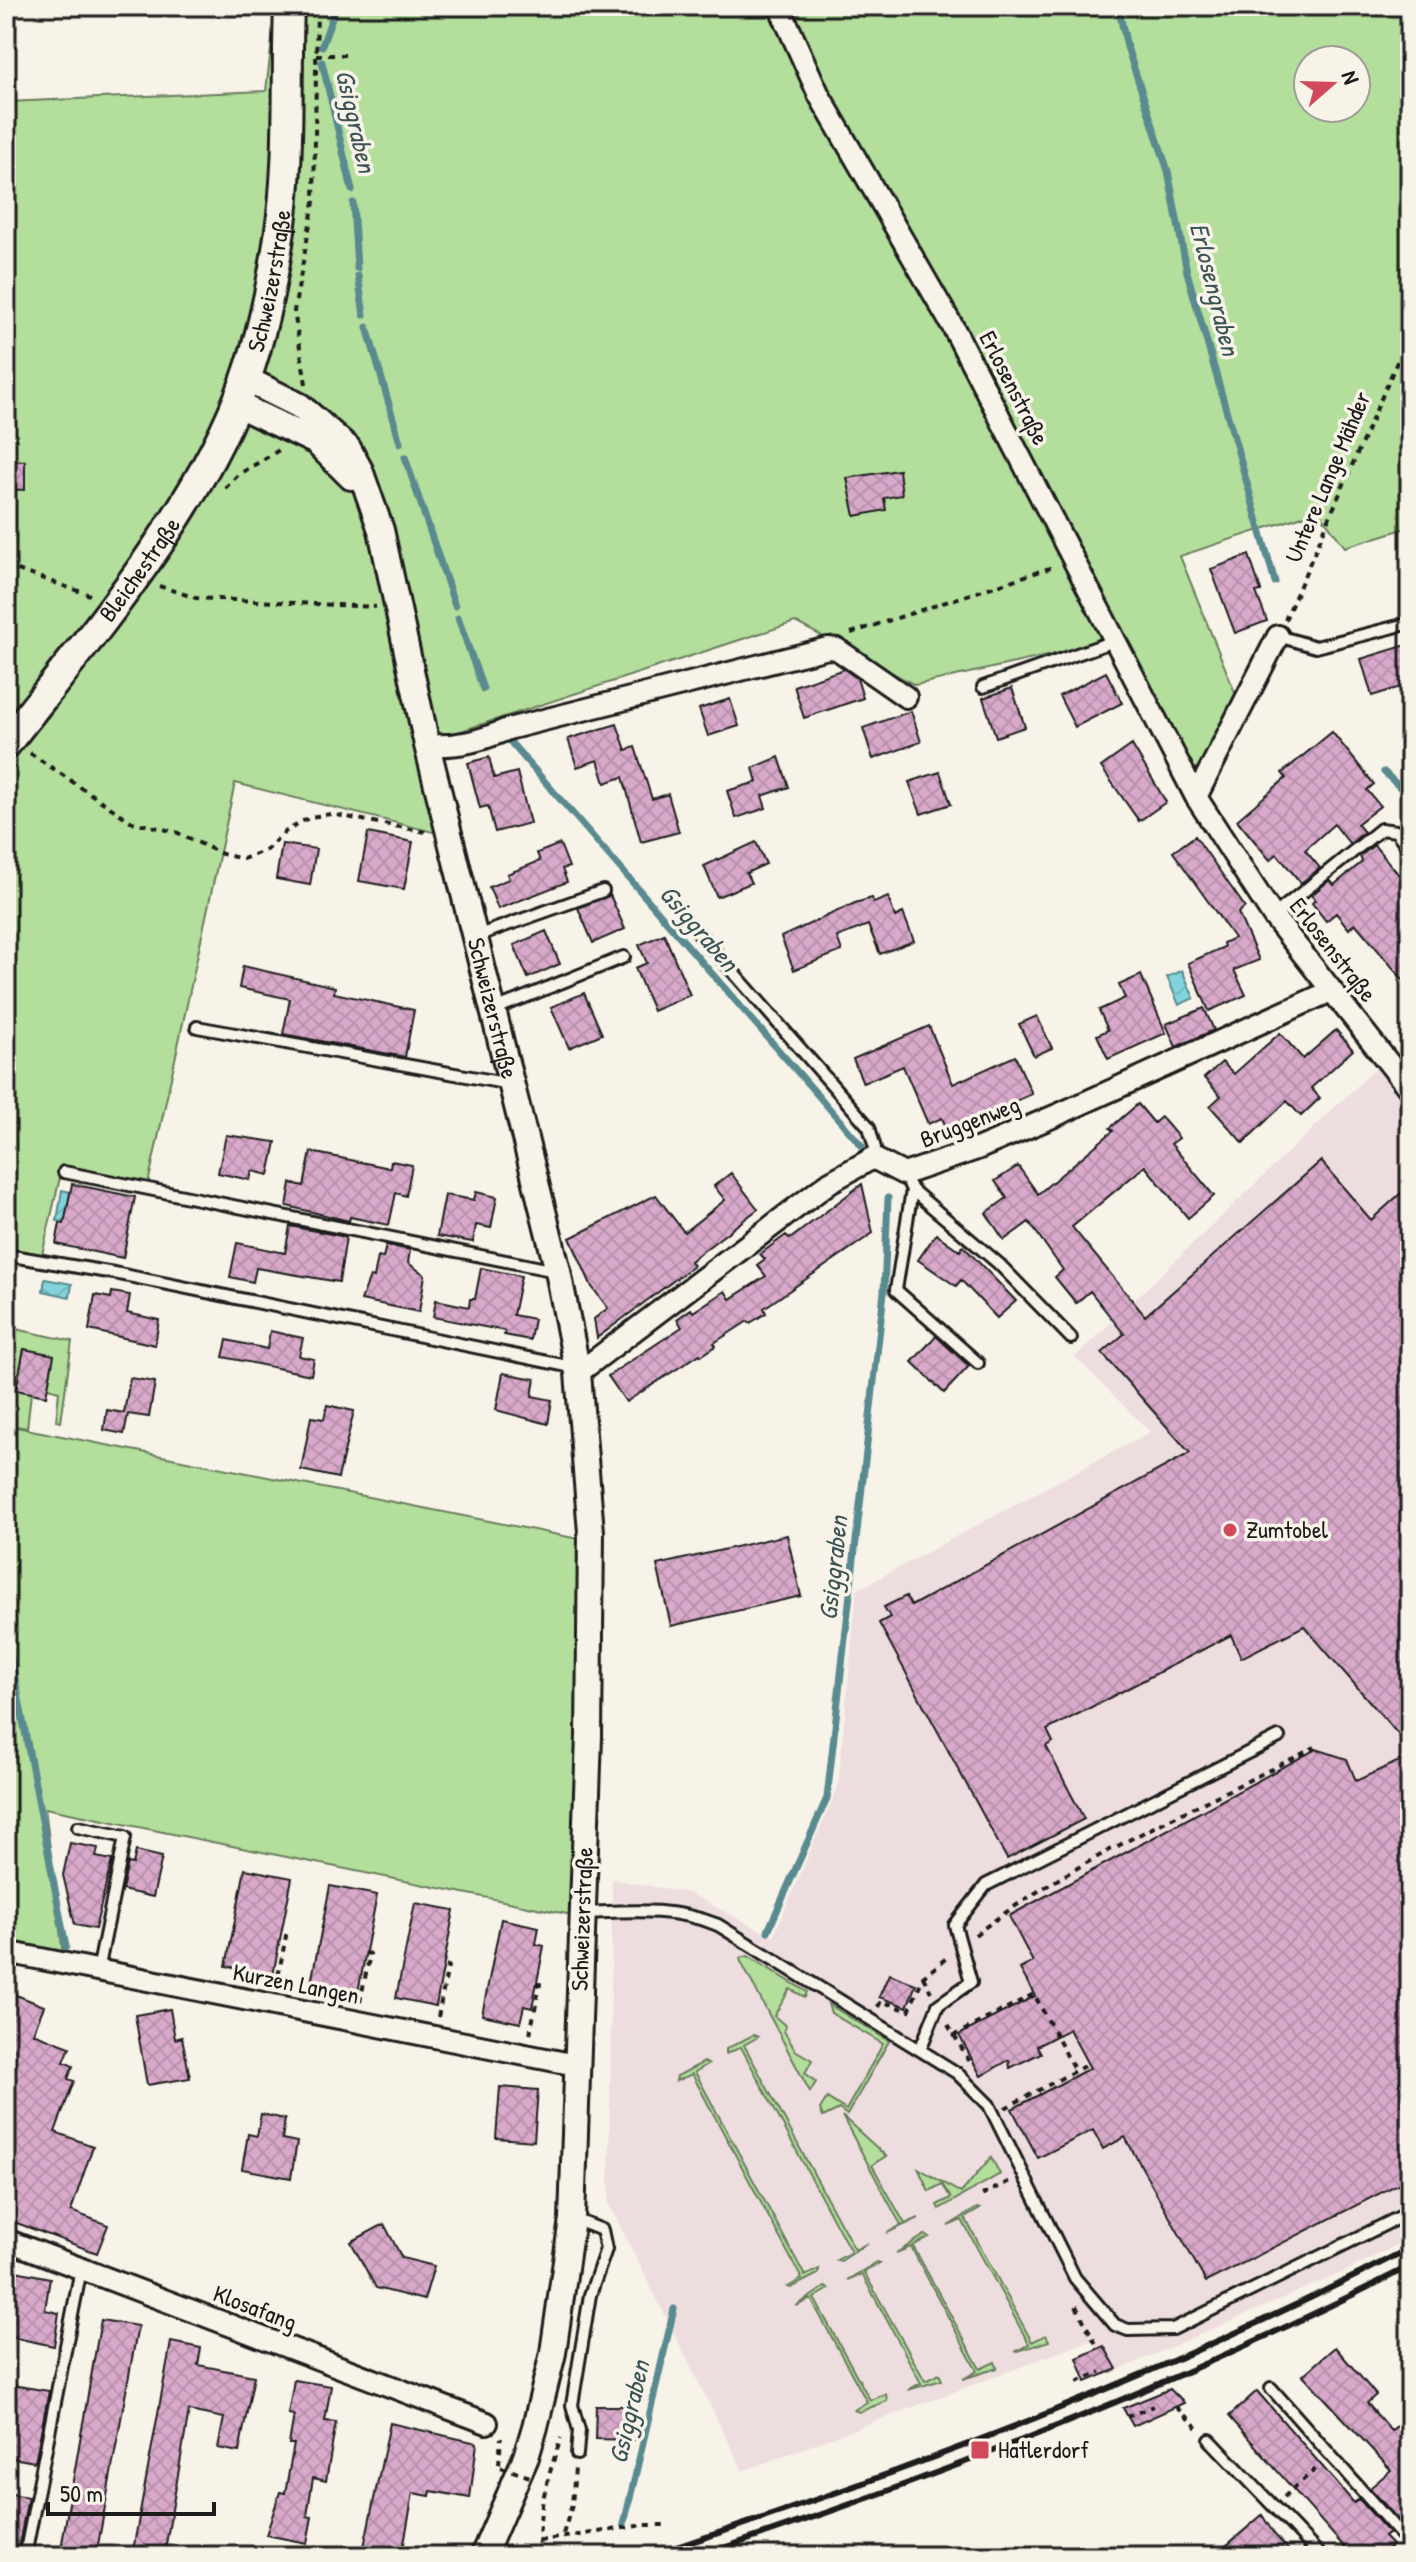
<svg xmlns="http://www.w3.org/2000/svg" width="1416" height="2562" font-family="'Patrick Hand',sans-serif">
  <defs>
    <pattern id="water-waves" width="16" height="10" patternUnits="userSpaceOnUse" patternTransform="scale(2)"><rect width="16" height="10" fill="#82d3db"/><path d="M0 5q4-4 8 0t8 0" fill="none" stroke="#70b5bb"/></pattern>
    <pattern id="building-cross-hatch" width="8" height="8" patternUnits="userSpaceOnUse" patternTransform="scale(2)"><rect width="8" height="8" fill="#d8a9ca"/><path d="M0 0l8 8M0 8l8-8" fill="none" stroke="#b991ad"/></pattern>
  </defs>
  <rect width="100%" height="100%" fill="#f7f3e8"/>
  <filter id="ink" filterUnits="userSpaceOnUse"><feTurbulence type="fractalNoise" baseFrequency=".0125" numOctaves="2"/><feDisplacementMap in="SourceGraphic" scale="16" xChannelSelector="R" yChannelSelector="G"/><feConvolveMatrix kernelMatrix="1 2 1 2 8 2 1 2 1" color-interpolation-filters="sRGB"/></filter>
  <g filter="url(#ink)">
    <path fill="#eedddf" d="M1377,1067l33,42v1129l-62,32 -239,104 -17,-34 -349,131 -134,-267 3,-325 77,14 84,44 65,-150 19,-197 293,-158 -75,-75z"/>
    <path fill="#b3de9c" stroke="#687d5c" stroke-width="2" fill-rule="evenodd" d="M276,6h1134v521l-65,20 -27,-36 -138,45 56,139 -40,82 -82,-136 -199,44 -120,-63 -371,121 21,92 -210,-52 -87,401 -86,-15 -20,86 -36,-5v-1148l260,-11zM1308,60h48v48h-48z
      M6,1327l66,14 -11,81 -5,-1 3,-30 -11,-3 6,-33 -30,-6 -8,41 15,3 -4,35 -21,-4z
      M6,1425l578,115 -7,376 -532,-108 19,155 -58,-14z
      M748,1956l59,36 -2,5 -15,-8 -16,27 12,10 -2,5 11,19 17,10 -7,13 11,9 -6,10 -69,-130 -1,-4z
      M828,2004l61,37 -42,74 -8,-6 -16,8 -3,-8 7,-11 19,12 37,-66 -52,-31z
      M753,2035l5,2 -14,8 111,205 13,-7 -27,18 -4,-1 14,-8 -110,-205 -15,7v-5z
      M704,2062l4,2 -13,8 110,204 14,-7 -1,5 -27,14 -3,-1 14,-8 -110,-205 -16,7 1,-5z
      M842,2116l44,40 -14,9 33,59 14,-6 -32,15 14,-8z
      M991,2157l9,17 -61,35 -2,-4 14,-7 -9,-14 -13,7 -11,-23 43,25z
      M977,2208l3,1 -15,9 67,124 14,-7 3,6 -34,11 14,-8 -67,-124 -14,6z
      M925,2235l4,2 -16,9 67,123 15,-7 2,6 -34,11 14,-8 -66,-124 -15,6z
      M877,2262l3,1 -16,9 61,109 14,-7 3,6 -34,10 13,-7 -59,-109 -15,6z
      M825,2287l4,2 -15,9 56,102 16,-6 1,7 -28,11 -5,-2 13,-8 -56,-103 -15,7z"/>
    <path fill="url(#water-waves)" stroke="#598a8f" stroke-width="2" d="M1182,970l12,28 -15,7 -12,-28z
      M62,1190l8,2 -5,30 -8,-1z
      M45,1279l27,5 -2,13 -27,-6z"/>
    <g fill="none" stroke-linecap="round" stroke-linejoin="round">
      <path stroke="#598a8f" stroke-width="7" d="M1118,6l9,41 41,124 19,101 88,310
        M322,46l14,-40
        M322,62l30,128
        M353,203l4,65
        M358,276l6,39
        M367,327l33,116
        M405,457l50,149
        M458,618l25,71
        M506,737l356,409
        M1384,772l26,25
        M6,1631l60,316
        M768,1931l59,-133 57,-506 4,-94
        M624,2524l50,-215"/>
    </g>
    <path fill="url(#building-cross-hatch)" stroke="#1c1c1c" stroke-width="2" d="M6,460l19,1v29l-19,-1z
      M899,470l3,25 -18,3 2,12 -31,6 -8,-38z
      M1249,555l12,36 -5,1 11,29 -32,12 -24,-64z
      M1410,644v40l-38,12 -11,-37z
      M844,669l13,9 6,20 -59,20 -10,-32z
      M1106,672l16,31 -47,24 -16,-31z
      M1012,688l13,39 -29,10 -13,-39z
      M730,699l9,27 -31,10 -9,-27z
      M911,711l10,31 -48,17 -10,-31z
      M617,724l9,26 9,-3 17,52 16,-5 11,38 -38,10 -18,-65 -18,6 -7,-23 -21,7 -9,-28z
      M1332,732l42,52 -7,6 13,16 -23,18 7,8 -14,12 -16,-20 -29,26 15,18 -19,15 -24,-29 -7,6 -33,-40 49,-42 -4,-5z
      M1132,745l34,57 -27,19 -38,-54z
      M489,757l5,21 23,-6 13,51 -35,9 -7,-26 -8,2 -12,-45z
      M779,757l10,30 -27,9 4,12 -30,10 -9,-27 30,-9 -4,-14z
      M940,772l11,32 -30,10 -12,-32z
      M368,833l45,9 -9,47 -45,-8z
      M1195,836l50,71 -7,6 21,47 -25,10 12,25 -37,16 -21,-48 36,-16 -1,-4 11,-5 -61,-86z
      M756,842l10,22 -20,9 5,10 -34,14 -13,-31z
      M282,844l34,5 -6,36 -34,-6z
      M560,844l9,23 -7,2 5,13 -69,27 -9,-22 20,-8 -2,-5 33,-13 -3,-8z
      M1374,845l36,43v100l-55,-65 -6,6 -13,-16 -10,8 -14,-18 3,-3 -4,-5 19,-15 4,5 28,-23 -2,-6z
      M610,895l15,34 -32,14 -15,-35z
      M888,897l7,20 8,-4 11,28 -34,13 -12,-29 -31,12 5,14 -48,19 -13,-33 74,-34 17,-5 2,5z
      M546,931l14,33 -32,14 -14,-33z
      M664,934l26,61 -37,16 -18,-43 12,-5 -8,-18z
      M243,966l92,21 -1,6 80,17 -9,47 -122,-23 7,-35 -51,-11z
      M1141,975l25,58 -58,26 -11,-24 11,-5 -9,-20 26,-12 -6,-13z
      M584,993l18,41 -33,14 -18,-41z
      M1204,1008l10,22 -38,17 -10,-23z
      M1037,1016l15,32 -18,8 -15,-32z
      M929,1026l24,58 62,-28 17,38 -50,22 2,5 -34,15 -8,-18 -14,6 -25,-58 -40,17 -10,-24z
      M1336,1030l17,20 -42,38 9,10 -19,18 -14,-15 -44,42 -33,-37 11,-10 -17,-18 18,-16 12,12 46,-41 23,26z
      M1138,1104l16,19 7,-6 18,21 -8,6 43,52 -26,22 -43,-52 -73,61 73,89 176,-155 50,59 39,-35v563l-106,-122 -63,32 -10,-23 -184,95 6,12 -7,4 38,73 -77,40 -128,-236 11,-6 -6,-10 22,-11 5,10 279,-153 -88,-100 22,-19 -34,-43 -14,12 -21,-26 8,-7 -34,-48 -25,18 -18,-27 21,-15 -12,-17 23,-15 20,28 75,-63 -3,-3z
      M226,1135l50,7 -7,33 -17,-4 -2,9 -32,-7z
      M311,1152l79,16 1,-7 21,4 -6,31 -10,-3 -7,32 -39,-8 -1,4 -62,-15 4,-23 13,3z
      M731,1173l27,36 -68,52 3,5 -96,72 -3,-19 14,-11 -16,-21 -22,-49 86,-43 28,37 41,-32 -11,-14z
      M72,1184l63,13 -12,61 -67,-14 4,-21 4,1z
      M862,1184l11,49 -109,75 2,5 -16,10 -2,-2 -34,22 2,3 -15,10 -1,-2 -74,48 -18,-26 74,-49 -5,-8 14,-10 2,3 32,-21 5,8 36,-23 -9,-11 8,-6 -5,-5 26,-19 4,4z
      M476,1192l21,5 -6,31 -15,-3 -3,17 -36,-6 8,-41 29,5z
      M290,1226l56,11 -7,45 -83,-14 -3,14 -23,-5 7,-34 48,10z
      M936,1234l24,17 3,-5 53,55 -19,17 -36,-38 -5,6 -38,-26z
      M386,1245l24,5 -2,13 17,12 -6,37 -58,-12 9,-23 4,1 4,-21 5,1z
      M481,1268l40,8 -8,39 21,4 -4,21 -26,-5 1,-4 -72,-14 3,-17 33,7 1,-8h5z
      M112,1292l18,3 -3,18 32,7 -4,25 -66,-15 6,-35 16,3z
      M270,1331l33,7 -4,18 15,3 -3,16 -88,-18 4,-17 40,9z
      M936,1336l33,30 -25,27 -32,-31z
      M24,1349l30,6 -8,41 -30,-6z
      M503,1373l32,6 -3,17 20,4 -4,24 -52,-14z
      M130,1378l25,4 -6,35 -21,-3 -4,20 -20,-4 3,-20 17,3z
      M327,1405l27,6 -16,67 -37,-8 10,-53 13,2z
      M787,1535l14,61 -130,30 -14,-61z
      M1316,1749l31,10 9,22 54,-25v33l-8,4 8,14v371l-204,104 -81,-145 -22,12 -10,-19 -55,28 -26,-49 78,-41 -21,-39 -32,17 4,7 -31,15 -1,-8 -28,16 -22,-41 76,-39 -15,-27 13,-7 -24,-46z
      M70,1843l28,5 -2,9 16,3 -17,69 -20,-4 -12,-50z
      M136,1851l26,6 -9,40 -31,-7 6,-27 5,1z
      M245,1869l47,9 -19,97 -47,-9z
      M330,1886l47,9 -19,97 -47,-9z
      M415,1903l39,7 -18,96 -40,-8z
      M501,1919l38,8 -3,17 8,2 -12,62 -8,-2 -4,17 -38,-8z
      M889,1974l27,10 -9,23 -28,-10z
      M6,1991l38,15 -11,27 37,14 -6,15 9,4 -5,13 6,2 -19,51 38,14 -22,65 37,14 -11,28 -91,-34v-62l6,-16 -6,-2z
      M170,2009l5,30 7,-2 8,41 -43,7 -12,-70z
      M500,2087l38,3 -4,51 -38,-3z
      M261,2114l24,5 -3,20 15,3 -6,36 -49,-9 6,-35 9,2z
      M384,2224l18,34 32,8 -10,34 -48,-12 -25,-46z
      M6,2269l44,9 -5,32 14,3 -5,33 -48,-10z
      M101,2320l37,6 -42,230 -35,-7z
      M171,2342l30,6 -3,17 56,11 -15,76 -21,-4 6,-30 -35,-7 -25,145h-32z
      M1104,2346l13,23 -31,13 -9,-24z
      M1335,2347l41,48 -9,8 24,28 19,-17v101l-9,8 -31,-35 21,-18 -88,-95z
      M294,2380l37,6 -6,35 11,1 -10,59 -13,-3 -6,38 5,1 -5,26 -41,-8 14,-43 5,1 9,-49h-5l5,-29 -6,-1z
      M6,2384l43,7 -14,71 -29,-5z
      M1170,2389l14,14 -51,23 -10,-18z
      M1257,2391l97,112 5,-4 30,34 -5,4 8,8 -12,11h-28l-123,-140z
      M596,2406h38v34l-39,-1z
      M390,2423l87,20 -7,55 -39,-7 -1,5 -17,-3 -11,62 -16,-3 -1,4h-23z
      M6,2493l22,4 -11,59h-11z
      M1262,2515l12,19 20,22h-60l-8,-10z"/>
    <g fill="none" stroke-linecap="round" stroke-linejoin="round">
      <g stroke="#1c1c1c" stroke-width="16">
        <path id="service" d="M1278,636l38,11 94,-24
          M983,687l131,-46
          M1273,916l108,-87 15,2 14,19
          M699,933l170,194 6,21 -2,10
          M476,936l127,-45
          M493,1010l131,-53
          M197,1027l313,57
          M64,1172l492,99
          M904,1174l8,16 87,74 72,74
          M912,1190l-16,100 82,73
          M6,1255l108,18 463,95
          M78,1827l47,10 -27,134
          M583,1913c48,-2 90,-6 135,12l239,148 32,32 86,173 40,47 13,5 45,-1 237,-117
          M920,2050l18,-45 33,-23 -16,-57 31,-40 293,-148
          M574,2219l28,11 4,19 -16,46 -18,110 7,25 -2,24
          M1271,2388l139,157
          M1210,2440l111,116
          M25,2556l56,-287"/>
      </g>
      <g stroke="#1c1c1c" stroke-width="26">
        <path id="minor" d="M779,6l40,89 134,232 243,470 77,119 137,174
          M427,745c31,2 53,-4 81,-16l320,-81 9,1 69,48
          M1196,797l82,-161
          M578,1373l252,-191 43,-24 31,16 73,-25 80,-34 274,-124
          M6,1952l570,113
          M6,2240l481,183"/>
      </g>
      <g stroke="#1c1c1c" stroke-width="30">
        <g id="tertiary">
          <path id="s1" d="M246,379l54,27 48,42 12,22 21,60 46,215 131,526 20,102 13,159 -2,204 -17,483 -19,134 -18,74 -9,30 -43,99"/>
          <path d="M236,404l80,38 35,35"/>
        </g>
      </g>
      <g stroke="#1c1c1c" stroke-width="34">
        <g id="secondary">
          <path id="s2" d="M6,744c86,-110 193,-233 240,-365 16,-45 26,-94 33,-142 12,-75 7,-155 10,-231"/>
        </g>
      </g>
      <path stroke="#1c1c1c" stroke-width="4" stroke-dasharray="6 6" stroke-linecap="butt" d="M316,55h29
        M306,384l-12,-73 20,-109 3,-196
        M225,488l13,-13 41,-25
        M6,566l84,29
        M159,586l37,12 180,9
        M1285,620l125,-288
        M851,633l205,-67
        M30,753l102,69 44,10 46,22 21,5 23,-9 19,-18 25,-15 21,-3 95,18
        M6,777l8,-11
        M975,1935c95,-74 232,-132 340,-188
        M923,1977l8,15
        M276,1987l10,-51 -5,-1
        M360,2002l10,-48 -4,-1
        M878,2007l3,-6 28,10 14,-34 26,-21
        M438,2017l11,-56 -4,-1
        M948,2025l22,37
        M530,2034l10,-50h-4
        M953,2036l81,-42 41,77
        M1005,2108l83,-44
        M982,2195l28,-14
        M1076,2306l21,40
        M1077,2382l24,-10
        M1176,2407l24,23
        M1127,2417l26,-11
        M499,2464l2,-26
        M1284,2497l35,-31
        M563,2534l9,-29 3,-37
        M539,2541l105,-16h24
        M541,2556c-6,-42 7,-79 20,-118"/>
      <use href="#service" stroke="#f7f3e8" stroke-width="10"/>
      <use href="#minor" stroke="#f7f3e8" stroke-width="20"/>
      <use href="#tertiary" stroke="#f7f3e8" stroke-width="24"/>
      <use href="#secondary" stroke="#f7f3e8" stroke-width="28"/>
      <path stroke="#1c1c1c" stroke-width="6" d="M649,2556c261,-85 517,-181 761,-308
        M699,2556c244,-80 483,-173 711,-290"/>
      <path stroke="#1c1c1c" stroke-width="4" stroke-dasharray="6 6" stroke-linecap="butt" d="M501,2467l32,11"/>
    </g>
  </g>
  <g fill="#d1495b" stroke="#f7f3e8" stroke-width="3">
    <circle cx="1230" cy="1530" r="8"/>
    <rect x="970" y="2440" width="20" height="20" rx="4"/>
  </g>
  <g text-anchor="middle" stroke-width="7" stroke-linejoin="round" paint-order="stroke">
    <g font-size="24" fill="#1c1c1c" stroke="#f7f3e8">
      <text dy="8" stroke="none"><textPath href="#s2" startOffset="540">Schweizerstraße</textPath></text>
      <text transform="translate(1014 388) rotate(63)" y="8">Erlosenstraße</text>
      <text transform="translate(1328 477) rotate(-67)" y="8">Untere Lange Mähder</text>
      <text dy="8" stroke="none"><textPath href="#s2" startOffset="220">Bleichestraße</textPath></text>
      <text transform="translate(1333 950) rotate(52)" y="8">Erlosenstraße</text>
      <text dy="8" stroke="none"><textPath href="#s1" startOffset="704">Schweizerstraße</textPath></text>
      <text transform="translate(970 1122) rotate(-21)" y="8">Bruggenweg</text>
      <text transform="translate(582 1919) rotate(-88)" y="8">Schweizerstraße</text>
      <text transform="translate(296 1984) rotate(11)" y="8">Kurzen Langen</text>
      <text transform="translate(255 2308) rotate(21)" y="8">Klosafang</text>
    </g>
    <g font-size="24" fill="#1c1c1c" stroke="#f7f3e8" text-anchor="start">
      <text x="1246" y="1538">Zumtobel</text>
      <text x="998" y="2458">Hatlerdorf</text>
    </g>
    <g font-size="26" font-style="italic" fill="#3b5355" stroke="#f7f3e8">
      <text transform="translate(356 121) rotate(77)" y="9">Gsiggraben</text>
      <text transform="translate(1215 289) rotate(76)" y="9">Erlosengraben</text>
      <text transform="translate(699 928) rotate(49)" y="9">Gsiggraben</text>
      <text transform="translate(833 1568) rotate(-84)" y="9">Gsiggraben</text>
      <text transform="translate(629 2412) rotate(-77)" y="9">Gsiggraben</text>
    </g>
  </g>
  <rect width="1416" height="2562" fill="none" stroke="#f7f3e8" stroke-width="32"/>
  <rect x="16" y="16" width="1384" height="2530" fill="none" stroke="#1c1c1c" stroke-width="3" filter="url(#ink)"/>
  <g transform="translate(1332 84) rotate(70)"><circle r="38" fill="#f7f3e8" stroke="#9f9d96" stroke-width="2"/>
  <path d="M0-6L14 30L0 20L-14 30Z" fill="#d1495b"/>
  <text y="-12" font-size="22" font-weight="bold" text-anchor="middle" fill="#1c1c1c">N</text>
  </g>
  <path d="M48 2502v12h166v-12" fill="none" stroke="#1c1c1c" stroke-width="4"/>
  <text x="60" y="2502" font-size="24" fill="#1c1c1c" stroke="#f7f3e8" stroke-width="6" paint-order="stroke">50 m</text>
</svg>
